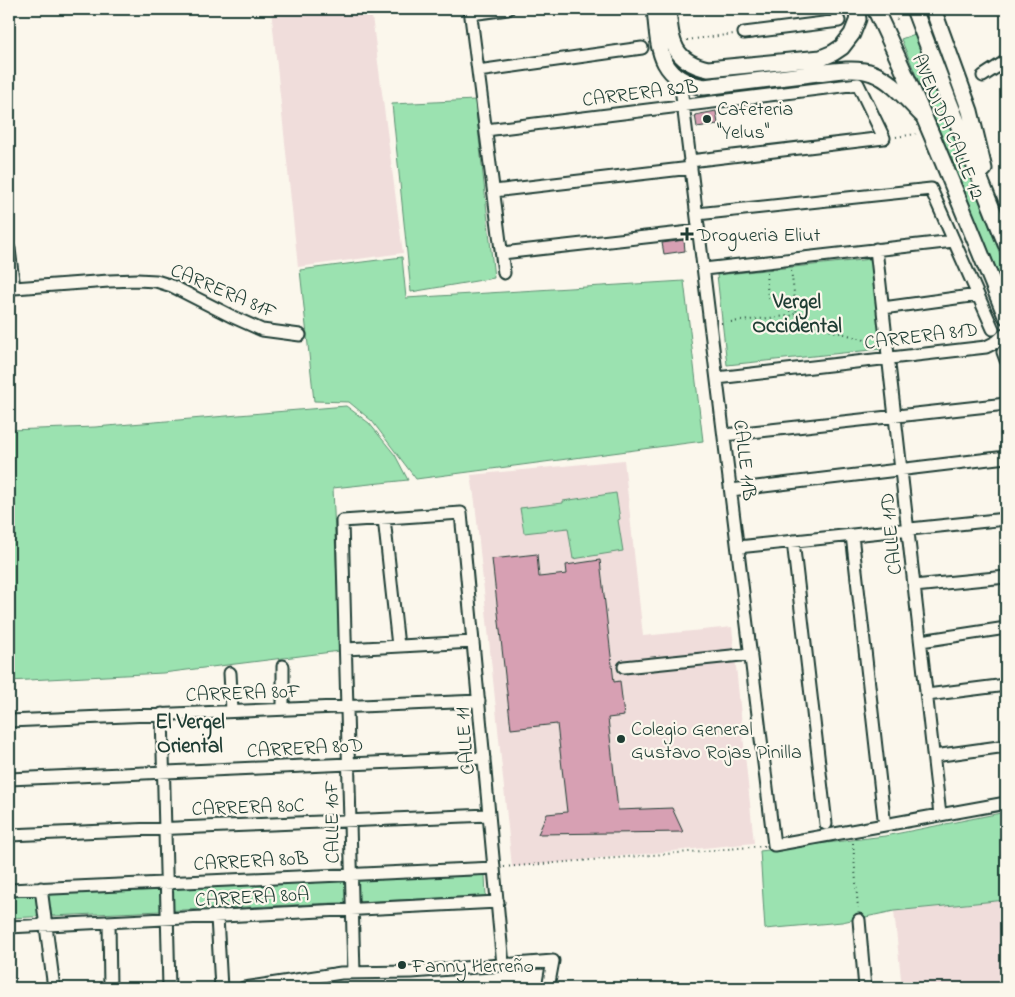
<svg xmlns="http://www.w3.org/2000/svg" width="1015" height="997" font-family="'Indie Flower',sans-serif">
  <rect width="100%" height="100%" fill="#fbf7ec"/>
  <filter id="ink" filterUnits="userSpaceOnUse"><feTurbulence type="fractalNoise" baseFrequency=".02" numOctaves="2"/><feDisplacementMap in="SourceGraphic" scale="10" xChannelSelector="R" yChannelSelector="G"/><feConvolveMatrix kernelMatrix="1 2 1 2 8 2 1 2 1" color-interpolation-filters="sRGB"/></filter>
  <g filter="url(#ink)">
    <path fill="#f0dddb" d="M271,9h100l32,244 -105,14z
      M624,460l19,176 89,-9 22,216 -242,24 -37,-365 -4,-27z
      M1006,900v88h-104l-8,-77z"/>
    <path fill="#9be2b0" stroke="#5d9072" d="M915,34l91,236v22l-105,-253z
      M475,100l19,178 -83,14 -19,-188z
      M402,257l4,41 278,-17 19,160 -287,38 -44,-58 -23,-19 -35,-1 -14,-131z
      M871,259l10,90 -154,16 -10,-90z
      M346,406l23,17 26,32 13,25 -75,8 7,163 -177,22 -154,8v-251l86,-3z
      M616,493l4,26 -2,1 5,31 -50,8 -5,-31 -44,5 -4,-25 43,-5v-2z
      M1006,812v88l-112,11 -52,11 -77,7 -5,-78 125,-15z
      M485,875l1,21 -477,22v-22z"/>
    <path fill="#d7a0b3" stroke="#1f3d34" d="M716,111l2,13 -21,3 -2,-12z
      M684,240l1,11 -21,3 -2,-11z
      M537,554l2,23 28,-3 -1,-9 34,-5 14,122 6,-1 4,35 -16,2 10,92 54,-2 11,24 -145,2 9,-20 20,-2 -10,-88 -46,5 -19,-170z"/>
    <g fill="none" stroke-linecap="round" stroke-linejoin="round">
      <g stroke="#1f3d34" stroke-width="15">
        <path id="minor" d="M470,9l34,264
          M471,14l37,-5
          M744,33l95,-12 -5,-12
          M478,71l164,-23
          M983,76l23,-15
          M680,79l94,766 232,-42
          M486,130l372,-46 26,54 -194,23
          M494,191l197,-23
          M697,214l234,-25 62,140
          M9,249l5,39 95,-7 28,-1 19,1 16,5 61,31 29,13 38,5
          M876,249l64,566
          M502,253l197,-22
          M704,269l250,-28
          M883,308l95,-13
          M1003,352l3,8
          M717,378l269,-31 10,-5 10,-9
          M724,435l282,-31
          M731,490l275,-33
          M384,518l14,128
          M852,535l32,283
          M793,541l33,283
          M738,547l268,-28
          M914,586l92,-9
          M921,641l85,-13
          M346,649l127,-7
          M624,667l127,-13
          M230,673l2,38
          M927,695l79,-10
          M283,709v-43
          M162,714l7,274
          M9,721l470,-20
          M934,756l72,-10
          M9,779l475,-21
          M9,835l480,-20
          M41,888l13,100
          M9,890l485,-22
          M217,917l4,71
          M859,920l6,68
          M109,922l1,66
          M9,927l489,-25
          M354,973l-12,-452 119,-8 42,452
          M244,988l97,-15 71,-1 141,-11 -5,27"/>
      </g>
      <g stroke="#1f3d34" stroke-width="19">
        <path id="major" d="M655,9c4,38 2,70 49,78 33,-4 66,-8 99,-12 19,-2 52,-9 69,-2 20,7 35,27 50,42
          M668,9c3,32 4,52 40,60l113,-11 12,-5 9,-6 10,-13 6,-15 -2,-10
          M875,9c48,100 89,204 131,307
          M914,9l34,90 58,145
          M933,9l37,102 14,58"/>
      </g>
      <path stroke="#1f3d34" stroke-width="2" stroke-dasharray="1 4" stroke-linecap="butt" d="M894,9l4,14
        M687,40l47,-6
        M896,137l20,-3
        M766,273l2,25 49,29 46,12 6,6 2,4
        M721,323l76,-8 -6,-45
        M853,843l5,65
        M504,867l260,-21"/>
      <use href="#minor" stroke="#fbf7ec" stroke-width="11"/>
      <use href="#major" stroke="#fbf7ec" stroke-width="15"/>
    </g>
  </g>
  <g fill="#1f3d34" stroke="#fbf7ec" stroke-width="2">
    <circle cx="707" cy="119" r="5"/>
    <path d="M684.5 226.5h5v5h5v5h-5v5h-5v-5h-5v-5h5z"/>
    <circle cx="621" cy="739" r="5"/>
    <circle cx="402" cy="965" r="5"/>
  </g>
  <g text-anchor="middle" stroke-width="4.5" stroke-linejoin="round" paint-order="stroke">
    <g font-size="20" fill="#1f3d34" stroke="#fbf7ec">
      <text transform="translate(640 92) rotate(-7)" y="7">CARRERA 82B</text>
      <text transform="translate(949 126) rotate(67)" y="7">AVENIDA CALLE 12</text>
      <text transform="translate(224 290) rotate(23)" y="7">CARRERA 81F</text>
      <text transform="translate(921 335) rotate(-7)" y="7">CARRERA 81D</text>
      <text transform="translate(746 460) rotate(83)" y="7">CALLE 11B</text>
      <text transform="translate(890 534) rotate(-96)" y="7">CALLE 11D</text>
      <text transform="translate(243 692) rotate(-2)" y="7">CARRERA 80F</text>
      <text transform="translate(464 741) rotate(-95)" y="7">CALLE 11</text>
      <text transform="translate(305 747) rotate(-3)" y="7">CARRERA 80D</text>
      <text transform="translate(248 806) rotate(-2)" y="7">CARRERA 80C</text>
      <text transform="translate(331 822) rotate(-91)" y="7">CALLE 10F</text>
      <text transform="translate(251 860) rotate(-3)" y="7">CARRERA 80B</text>
      <text transform="translate(252 896) rotate(-3)" y="7">CARRERA 80A</text>
    </g>
    <g font-size="20" fill="#1f3d34" stroke="#fbf7ec" text-anchor="start">
      <text x="717" y="115">Cafeteria<tspan x="717" dy="23">"Yelus"</tspan></text>
      <text x="697" y="241">Drogueria Eliut</text>
      <text x="631" y="735">Colegio General<tspan x="631" dy="23">Gustavo Rojas Pinilla</tspan></text>
      <text x="412" y="972">Fanny Herreño</text>
    </g>
    <g font-size="21" font-weight="bold" fill="#1f3d34" stroke="#fbf7ec">
      <text x="797" y="308">Vergel<tspan x="797" dy="24">Occidental</tspan></text>
      <text x="190" y="728">El Vergel<tspan x="190" dy="24">Oriental</tspan></text>
    </g>
  </g>
  <rect width="1015" height="997" fill="none" stroke="#fbf7ec" stroke-width="30"/>
  <rect x="15" y="15" width="985" height="967" fill="none" stroke="#1f3d34" stroke-width="2" filter="url(#ink)"/>
</svg>
